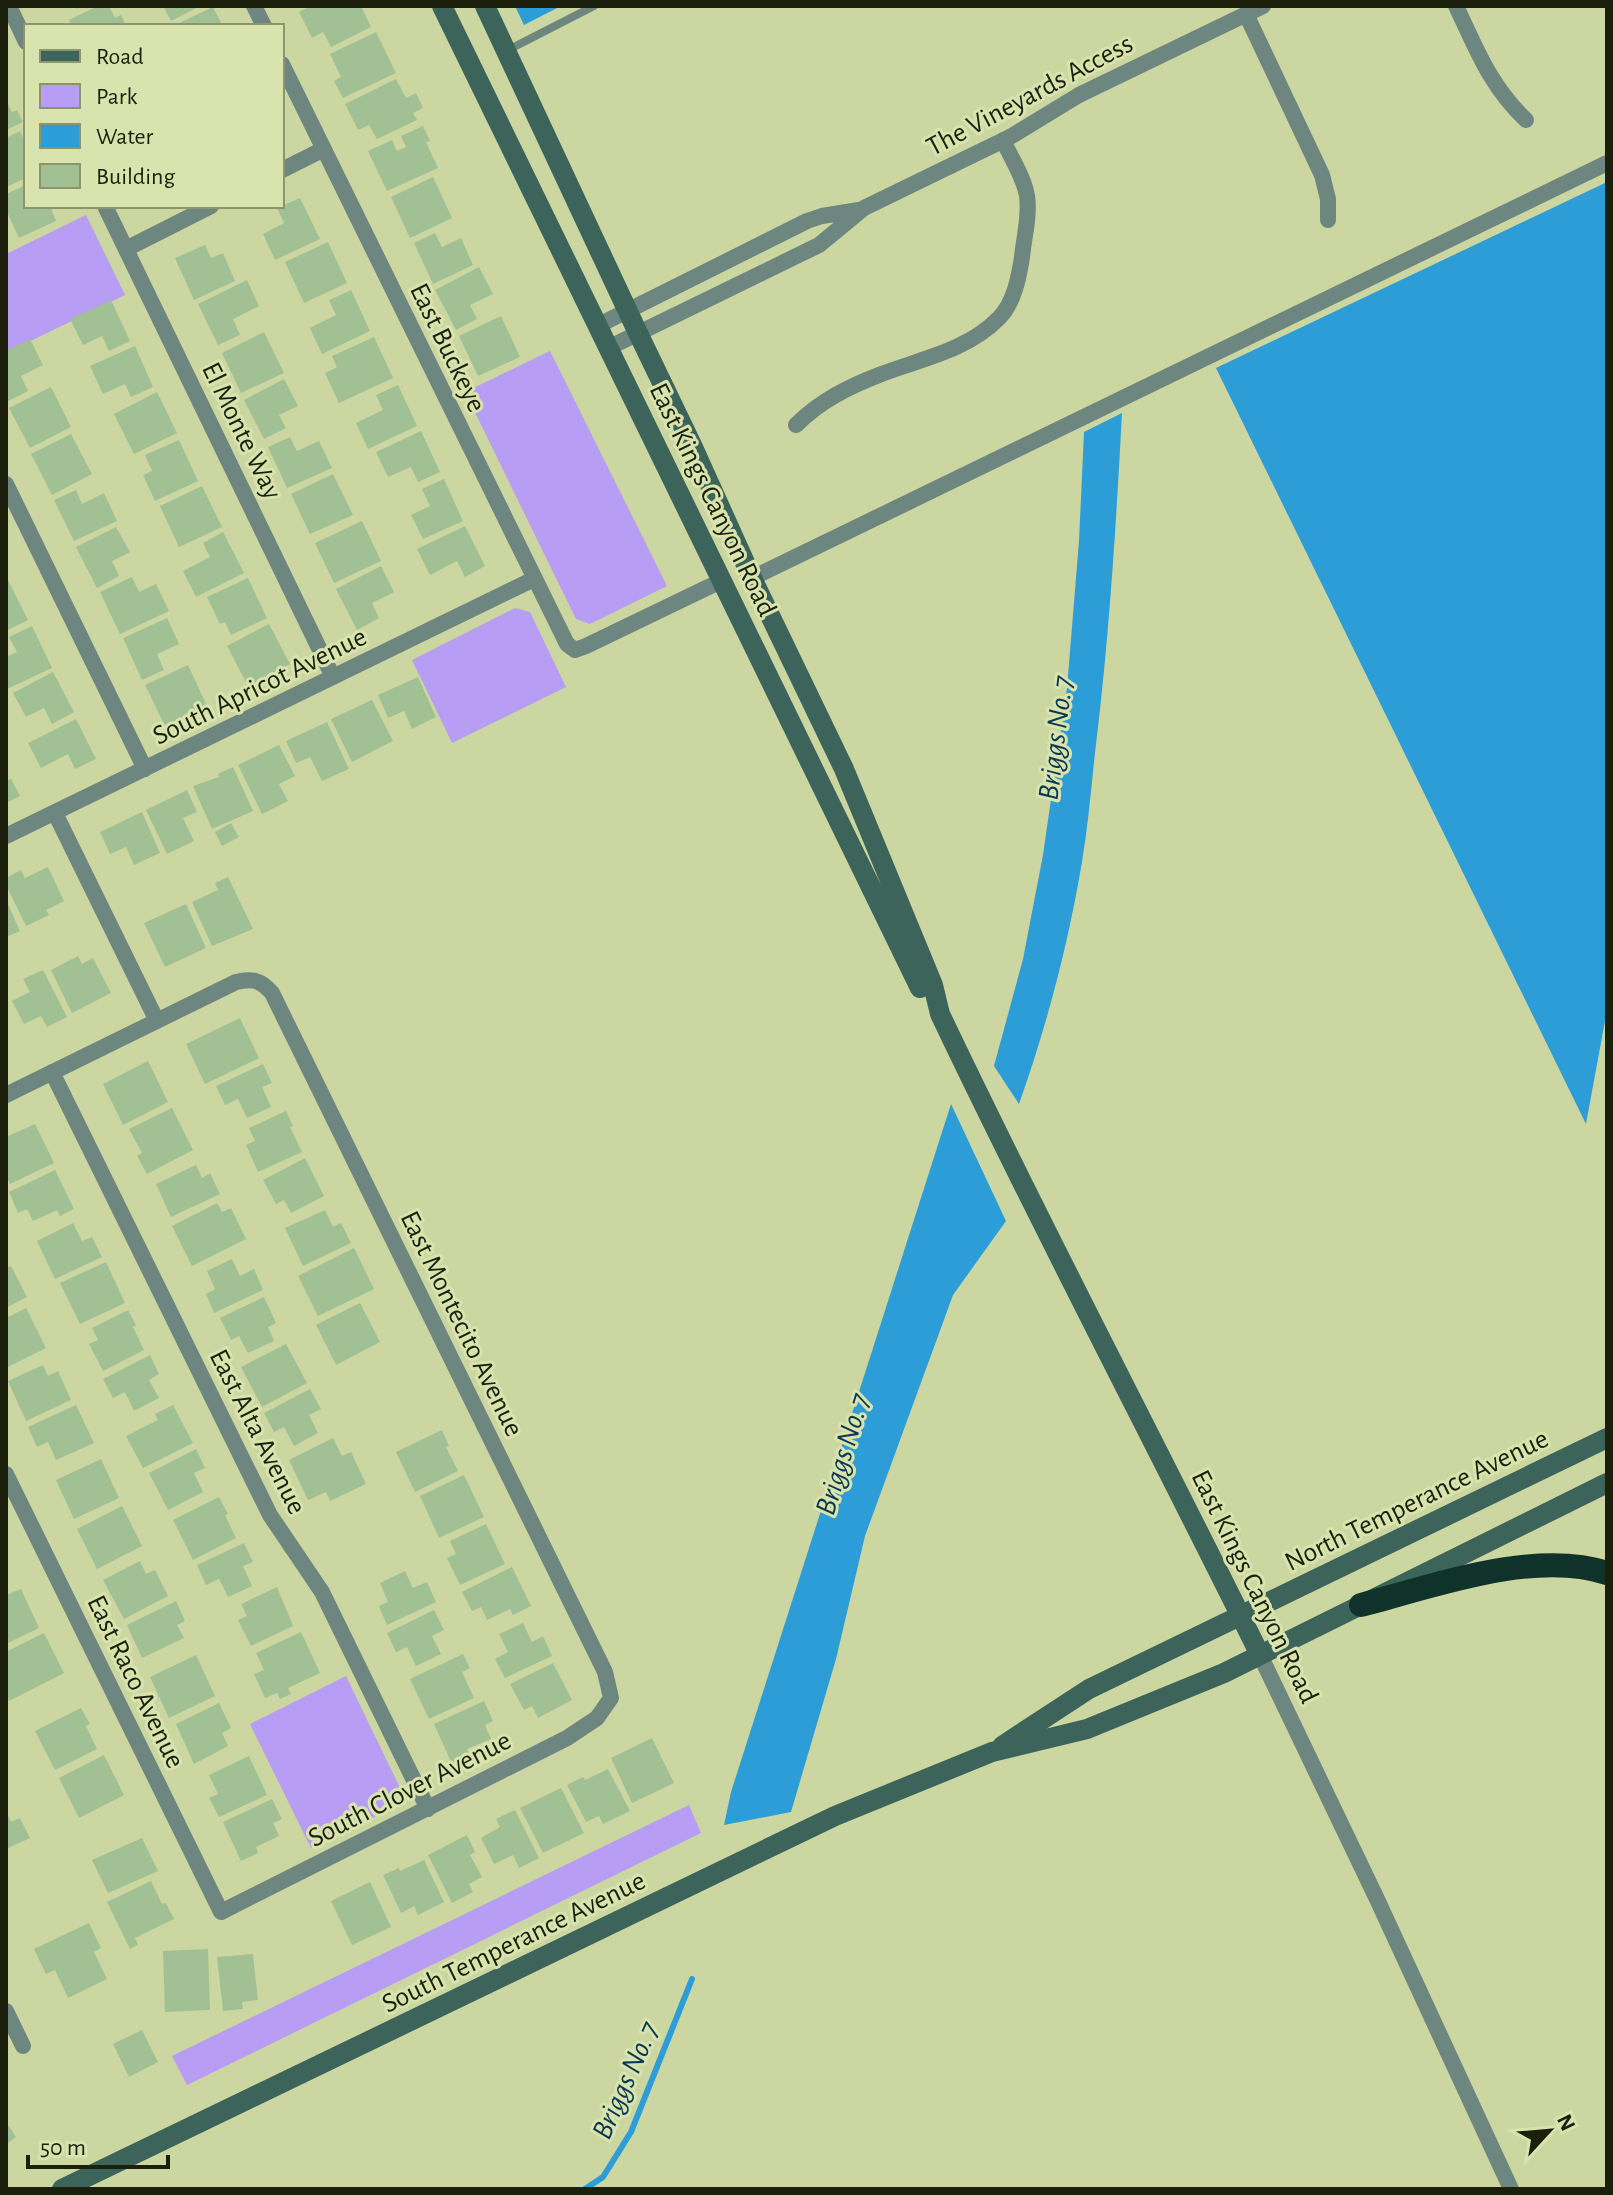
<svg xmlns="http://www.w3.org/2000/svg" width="1613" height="2195" font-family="'Alegreya Sans',sans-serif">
  <rect width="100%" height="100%" fill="#ccd6a1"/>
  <path fill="#b79df4" d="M86,215l39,80 -119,58v-99z
    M550,351l117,235 -77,38 -14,-5 -111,-227z
    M515,608l15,4 36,75 -114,56 -40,-83z
    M346,1676l54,112 -8,20 -81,40 -61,-124z
    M689,1805l12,28 -514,252 -15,-29z"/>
  <path fill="#2d9dd7" d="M515,6h46l-37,19z
    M1607,182v828l-21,114 -370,-756z
    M1122,413c-6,114 -13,227 -27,340 -4,37 -7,73 -13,109 -14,83 -35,163 -63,242l-25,-38 29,-107 20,-104 24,-167 12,-147 5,-109z
    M951,1104l55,117 -53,74 -88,241 -29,123 -45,153 -67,13 7,-33z"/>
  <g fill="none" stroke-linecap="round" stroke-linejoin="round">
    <path stroke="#2d9dd7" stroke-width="6" d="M585,2189l18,-12 28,-45 61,-153"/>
  </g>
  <path fill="#a1c194" d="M98,6h11l6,12 6,-3 5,11h-54l-3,-6z
    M163,6h37l-29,15z
    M311,6h50l10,21 -40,20 -8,-15 -11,6 -13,-26z
    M213,7l9,18 -3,1h-46z
    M376,32l20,41 -53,25 -9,-17 7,-4 -11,-23z
    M396,79l10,19 10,-5 7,15 -10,5 4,7 -40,19 -8,-14 -11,5 -13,-26z
    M6,100l6,12 5,-2 6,12 -17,8z
    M423,126l7,15 -4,1 12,26 -51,23 -19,-40 24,-11 5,11 9,-4 -5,-11z
    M20,131l6,14v33l-20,9v-49z
    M433,177l19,41 -42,20 -19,-41z
    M26,185v21h24l6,15 -37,17 -13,-28v-16z
    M300,198l20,41 -45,21 -12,-26 21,-11 -7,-15z
    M435,233l7,14 19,-9 12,27 -40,19 -19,-41z
    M328,242l19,41 -43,20 -19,-41z
    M205,245l6,13 12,-5 12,28 -41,19 -19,-42z
    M479,267l14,27 -23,11 7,14 -21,11 -21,-40z
    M247,280l12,26 -26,13 7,16 -22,10 -20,-41z
    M351,290l19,41 -48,23 -12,-26 26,-13 -7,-15z
    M111,300l19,41 -21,10 -7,-15 -19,9 -13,-26z
    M501,316l19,41 -42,19 -19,-40z
    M264,332l20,41 -43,20 -19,-40z
    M374,337l19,41 -54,25 -14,-30 12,-6 -5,-11z
    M30,339l13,26 -22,11 7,15 -22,11v-51z
    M135,346l18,41 -22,10 -6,-13 -22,10 -13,-28z
    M284,379l14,27 -19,9 7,13 -22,11 -20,-39z
    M398,385l19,41 -49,23 -12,-26 27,-13 -7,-15z
    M51,387l20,40 -41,21 -21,-40z
    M157,392l20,41 -43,21 -20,-40z
    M421,431l19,41 -22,10 -7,-15 -23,10 -12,-25z
    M71,434l21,40 -40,21 -21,-41z
    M290,437l7,14 22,-10 13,27 -45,20 -19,-41z
    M179,440l19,41 -43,20 -12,-26 9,-4 -7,-16z
    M333,474l20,41 -43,19 -19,-40z
    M444,479l19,42 -40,18 -12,-24 19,-9 -8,-17z
    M202,486l20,41 -43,20 -19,-41z
    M76,490l6,14 22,-11 13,28 -43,20 -20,-41z
    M362,521l19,40 -47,22 -19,-40z
    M465,526l20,40 -20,11 -8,-16 -27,14 -13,-26z
    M116,527l14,25 -18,9 7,15 -22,12 -21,-41z
    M223,532l21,41 -48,24 -13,-26 27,-14 -7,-14z
    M381,566l13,26 -22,11 7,15 -22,12 -21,-41z
    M132,577l7,15 17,-8 13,27 -49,23 -20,-42z
    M248,578l19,40 -36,17 -6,-13 -5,2 -13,-27z
    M8,580l20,40 -22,11v-50z
    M167,618l12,26 -22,10 7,16 -22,10 -19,-42z
    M269,624l21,40 -42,22 -21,-40z
    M32,626l20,42 -45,21 -1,-32 11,-5 -8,-15z
    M188,665l19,41 -42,20 -20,-41z
    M53,672l21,40 -22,12 -8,-16 -18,9 -13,-24z
    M418,677l18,40 -24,12 -8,-18 -16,7 -10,-23z
    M372,700l21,41 -41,21 -21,-43z
    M76,719l20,40 -21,10 -7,-15 -27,14 -13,-25z
    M327,722l22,47 -27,12 -12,-24 -14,6 -10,-22z
    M279,745l16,31 -16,8 9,17 -26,13 -24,-49z
    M233,767l20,44 -41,18 -19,-43 26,-9 -1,-3z
    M11,779l9,17 -14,7v-22z
    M187,790l10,22 -14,6 11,23 -27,13 -21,-44z
    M142,812l18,41 -26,12 -8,-18 -16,7 -10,-22z
    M231,823l8,14 -17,9 -7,-14z
    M48,867l16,34 -18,9 3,5 -23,11 -20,-41v-7l15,-8 4,8z
    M228,877l25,52 -41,17 -20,-44 26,-12 -3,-7z
    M6,900l14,31 -14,6z
    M186,904l20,44 -41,19 -21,-44z
    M78,956l4,8 11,-6 18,35 -39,20 -21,-43z
    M43,970l24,47 -20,10 -6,-11 -17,8 -12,-23 18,-9 -7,-13z
    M240,1018l19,40 -54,26 -19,-40z
    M148,1061l20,41 -45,23 -20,-41z
    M263,1064l9,19 -10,4 9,20 -24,11 -9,-19 -13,6 -9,-19z
    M172,1108l21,42 -46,24 -10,-18 5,-3 -13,-24z
    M286,1111l7,15 -3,1 12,25 -44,20 -12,-27 9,-4 -6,-13z
    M35,1124l19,39 -44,21 -4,-8v-39z
    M305,1158l19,38 -33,17 -7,-13 -8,4 -13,-24z
    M196,1165l6,13 8,-5 10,21 -49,23 -15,-33z
    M55,1170l19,39 -14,7 -3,-6 -24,11 -6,-12 -9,4 -9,-21z
    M217,1203l5,9 9,-4 15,31 -54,27 -20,-40z
    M325,1210l8,17 8,-4 10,20 -48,23 -18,-38z
    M73,1223l9,18 10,-4 10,20 -47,22 -18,-38z
    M354,1248l20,41 -56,27 -20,-40z
    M232,1259l8,17 14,-7 9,21 -49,23 -8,-19 9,-5 -8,-18z
    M106,1262l19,41 -45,21 -20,-41z
    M11,1266l16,31 -21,11v-40z
    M264,1297l12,26 -8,4 6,14 -26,12 -9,-17 -8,4 -11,-22z
    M360,1303l20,39 -44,23 -20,-40z
    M26,1308l20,40 -40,20v-50z
    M128,1310l8,15 -3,2 11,23 -41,21 -14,-27 9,-4 -6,-12z
    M286,1344l21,39 -45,24 -21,-40z
    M150,1355l9,19 -10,6 10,18 -25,13 -9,-19 -12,6 -10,-19z
    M43,1365l5,11 10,-5 13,29 -45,21 -18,-40z
    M310,1389l11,20 -12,6 9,18 -24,13 -10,-19 -10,5 -10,-19z
    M76,1405l18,38 -38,17 -8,-18 -11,5 -9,-20z
    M173,1405l20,38 -50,25 -17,-32 32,-16 -3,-6z
    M442,1430l7,16 -3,1 12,24 -43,21 -19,-40z
    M333,1438l9,18 9,-4 15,32 -36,17 -4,-9 -18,8 -19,-40z
    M196,1449l9,19 -11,5 9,19 -35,18 -19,-37z
    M101,1459l18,39 -45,21 -18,-39z
    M464,1475l20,42 -45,21 -19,-42z
    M219,1497l9,17 -3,1 11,23 -43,22 -20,-40z
    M122,1506l20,40 -45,23 -20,-40z
    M486,1524l19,40 -45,21 -13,-27 9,-4 -6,-13z
    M244,1543l9,19 -10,4 9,20 -24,11 -9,-18 -13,6 -9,-20z
    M140,1561l6,13 9,-4 13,26 -44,23 -21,-39z
    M512,1567l19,39 -18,9 -3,-6 -23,11 -6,-13 -9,4 -10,-19z
    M405,1571l8,17 14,-6 9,20 -49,23 -8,-19 9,-4 -8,-19z
    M277,1587l16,39 -42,20 -13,-26 9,-4 -6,-12z
    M21,1589l18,39 -33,16v-49z
    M176,1601l9,20 -8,4 7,13 -42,20 -15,-33z
    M434,1610l10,20 -12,6 9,18 -25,12 -9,-19 -11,5 -9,-19z
    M523,1623l9,19 11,-6 9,20 -47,22 -10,-19 13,-7 -9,-18z
    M301,1632l19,41 -32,15 3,6 -11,5 -3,-6 -12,5 -11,-24 10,-4 -8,-17z
    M44,1633l20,40 -55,28 -3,-6v-43z
    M463,1654l7,14 -8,4 12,26 -45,21 -19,-40z
    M196,1655l19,41 -46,22 -19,-41z
    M553,1663l19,37 -34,18 -6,-12 -8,4 -14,-26z
    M484,1701l9,20 -8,4 6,14 -24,10 3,7 -18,8 -18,-40z
    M219,1703l12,25 -9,5 6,13 -34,18 -18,-40z
    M81,1708l9,16 -4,2 11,23 -42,21 -20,-39z
    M652,1738l22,45 -42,20 -21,-45z
    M104,1755l20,40 -45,23 -20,-40z
    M249,1756l18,39 -48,22 -10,-19 9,-4 -9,-19z
    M608,1769l22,42 -27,13 -4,-8 -13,6 -19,-37 16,-8 2,3z
    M561,1788l23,45 -41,20 -23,-45z
    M272,1799l10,20 -9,4 6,13 -23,11 2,6 -17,8 -18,-39z
    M515,1810l24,48 -20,10 -6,-13 -19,9 -13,-26 19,-11 -4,-8z
    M6,1812l5,10 9,-4 10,20 -24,11z
    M467,1835l8,17 -5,3 12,22 -13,7 4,8 -21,11 -24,-48z
    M142,1838l16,33 -50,22 -16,-33z
    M424,1860l20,42 -26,13 -4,-9 -13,7 -18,-38 16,-7 1,3z
    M151,1881l11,23 4,-1 8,16 -39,19 3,7 -8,4 -23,-47z
    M370,1882l21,45 -39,18 -21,-44z
    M89,1923l12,25 -7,4 13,27 -39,19 -13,-28 -9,4 -12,-25z
    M208,1949l2,61 -45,2 -2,-61z
    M253,1954l5,46 -16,2 1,7 -20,2 -6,-54z
    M142,2030l16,32 -29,15 -16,-33z
    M6,2122l10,15 -10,7z"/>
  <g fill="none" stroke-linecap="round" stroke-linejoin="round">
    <path stroke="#6d8780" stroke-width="8" d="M506,51l88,-45"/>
    <path stroke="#6d8780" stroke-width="16" d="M9,6l17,36
      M254,6l10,20
      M1456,6c21,44 34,80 70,114
      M1246,14l76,161 6,24v21
      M282,64l285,580 8,6 11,-4 137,-66
      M282,170l42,-21
      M105,206l228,471
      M126,249l85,-43
      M597,326l210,-105 15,-5 37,-6
      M608,348l211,-103 45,-37 146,-71 69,-42 184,-89
      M796,425c24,-24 52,-38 83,-50 41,-16 88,-24 120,-57 15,-15 20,-41 23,-61 2,-20 8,-42 5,-61 -3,-19 -16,-38 -24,-56
      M6,484l139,285
      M752,578l855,-415
      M55,813l102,208
      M6,836l528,-257
      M52,1072l218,443 52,77 106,217
      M6,1095l230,-113c16,-4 25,-2 36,11l333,679 6,26 -14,20 -30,20 -346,174 -215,-438
      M1260,1655l116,242 135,292
      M6,2011l17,35"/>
    <path stroke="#3c645a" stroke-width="20" d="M442,6l478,982
      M485,6l153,327 54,112 60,133 92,191 89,216 7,29c102,215 214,426 320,641
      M1002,1746l87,-57 518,-251
      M62,2189l773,-373 157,-64 95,-23 137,-56 383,-190"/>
    <path stroke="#0f322b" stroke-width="24" d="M1361,1605c73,-19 173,-56 246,-32"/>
  </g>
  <g text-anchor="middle" stroke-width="6" stroke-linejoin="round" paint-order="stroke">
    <g font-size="28" fill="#1c1f0b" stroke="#d9e3ae">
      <text transform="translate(1029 94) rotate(-28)" y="10">The Vineyards Access</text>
      <text transform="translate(449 347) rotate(64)" y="10">East Buckeye</text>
      <text transform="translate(243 430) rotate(64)" y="10">El Monte Way</text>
      <text transform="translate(714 499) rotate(64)" y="10">East Kings Canyon Road</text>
      <text transform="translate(259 685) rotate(-26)" y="10">South Apricot Avenue</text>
      <text transform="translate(463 1323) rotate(64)" y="10">East Montecito Avenue</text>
      <text transform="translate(259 1431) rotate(63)" y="10">East Alta Avenue</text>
      <text transform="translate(1416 1499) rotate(-26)" y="10">North Temperance Avenue</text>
      <text transform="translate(1256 1586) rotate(64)" y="10">East Kings Canyon Road</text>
      <text transform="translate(137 1681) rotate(64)" y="10">East Raco Avenue</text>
      <text transform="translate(409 1788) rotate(-27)" y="10">South Clover Avenue</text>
      <text transform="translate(513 1941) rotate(-26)" y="10">South Temperance Avenue</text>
    </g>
    <g font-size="30" font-style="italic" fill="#0a3851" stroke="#d9e3ae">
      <text transform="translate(1055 738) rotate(-83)" y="10">Briggs No. 7</text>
      <text transform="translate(842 1454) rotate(-73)" y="10">Briggs No. 7</text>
      <text transform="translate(625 2080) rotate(-66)" y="10">Briggs No. 7</text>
    </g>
  </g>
  <rect width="1613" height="2195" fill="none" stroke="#1c1f0b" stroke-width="16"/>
  <rect x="24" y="24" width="260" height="184" fill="#d9e3ae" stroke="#8d956d" stroke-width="2"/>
  <rect x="40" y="50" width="40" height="12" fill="#3c645a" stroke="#8d956d" stroke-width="2"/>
  <text x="96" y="64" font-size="24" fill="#1c1f0b">Road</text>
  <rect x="40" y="84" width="40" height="24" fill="#b79df4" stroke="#8d956d" stroke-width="2"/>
  <text x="96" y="104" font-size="24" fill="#1c1f0b">Park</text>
  <rect x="40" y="124" width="40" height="24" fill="#2d9dd7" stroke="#8d956d" stroke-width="2"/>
  <text x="96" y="144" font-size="24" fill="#1c1f0b">Water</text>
  <rect x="40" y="164" width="40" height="24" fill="#a1c194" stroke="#8d956d" stroke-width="2"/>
  <text x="96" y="184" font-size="24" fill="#1c1f0b">Building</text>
  <g transform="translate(1549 2131) rotate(64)" stroke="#d9e3ae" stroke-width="6" paint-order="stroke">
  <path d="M0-6L14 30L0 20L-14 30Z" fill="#1c1f0b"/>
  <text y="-12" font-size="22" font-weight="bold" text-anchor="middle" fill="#1c1f0b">N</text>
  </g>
  <path d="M28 2155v12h140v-12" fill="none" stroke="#1c1f0b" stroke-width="4"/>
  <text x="40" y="2155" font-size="24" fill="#1c1f0b" stroke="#d9e3ae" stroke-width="6" paint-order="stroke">50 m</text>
</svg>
